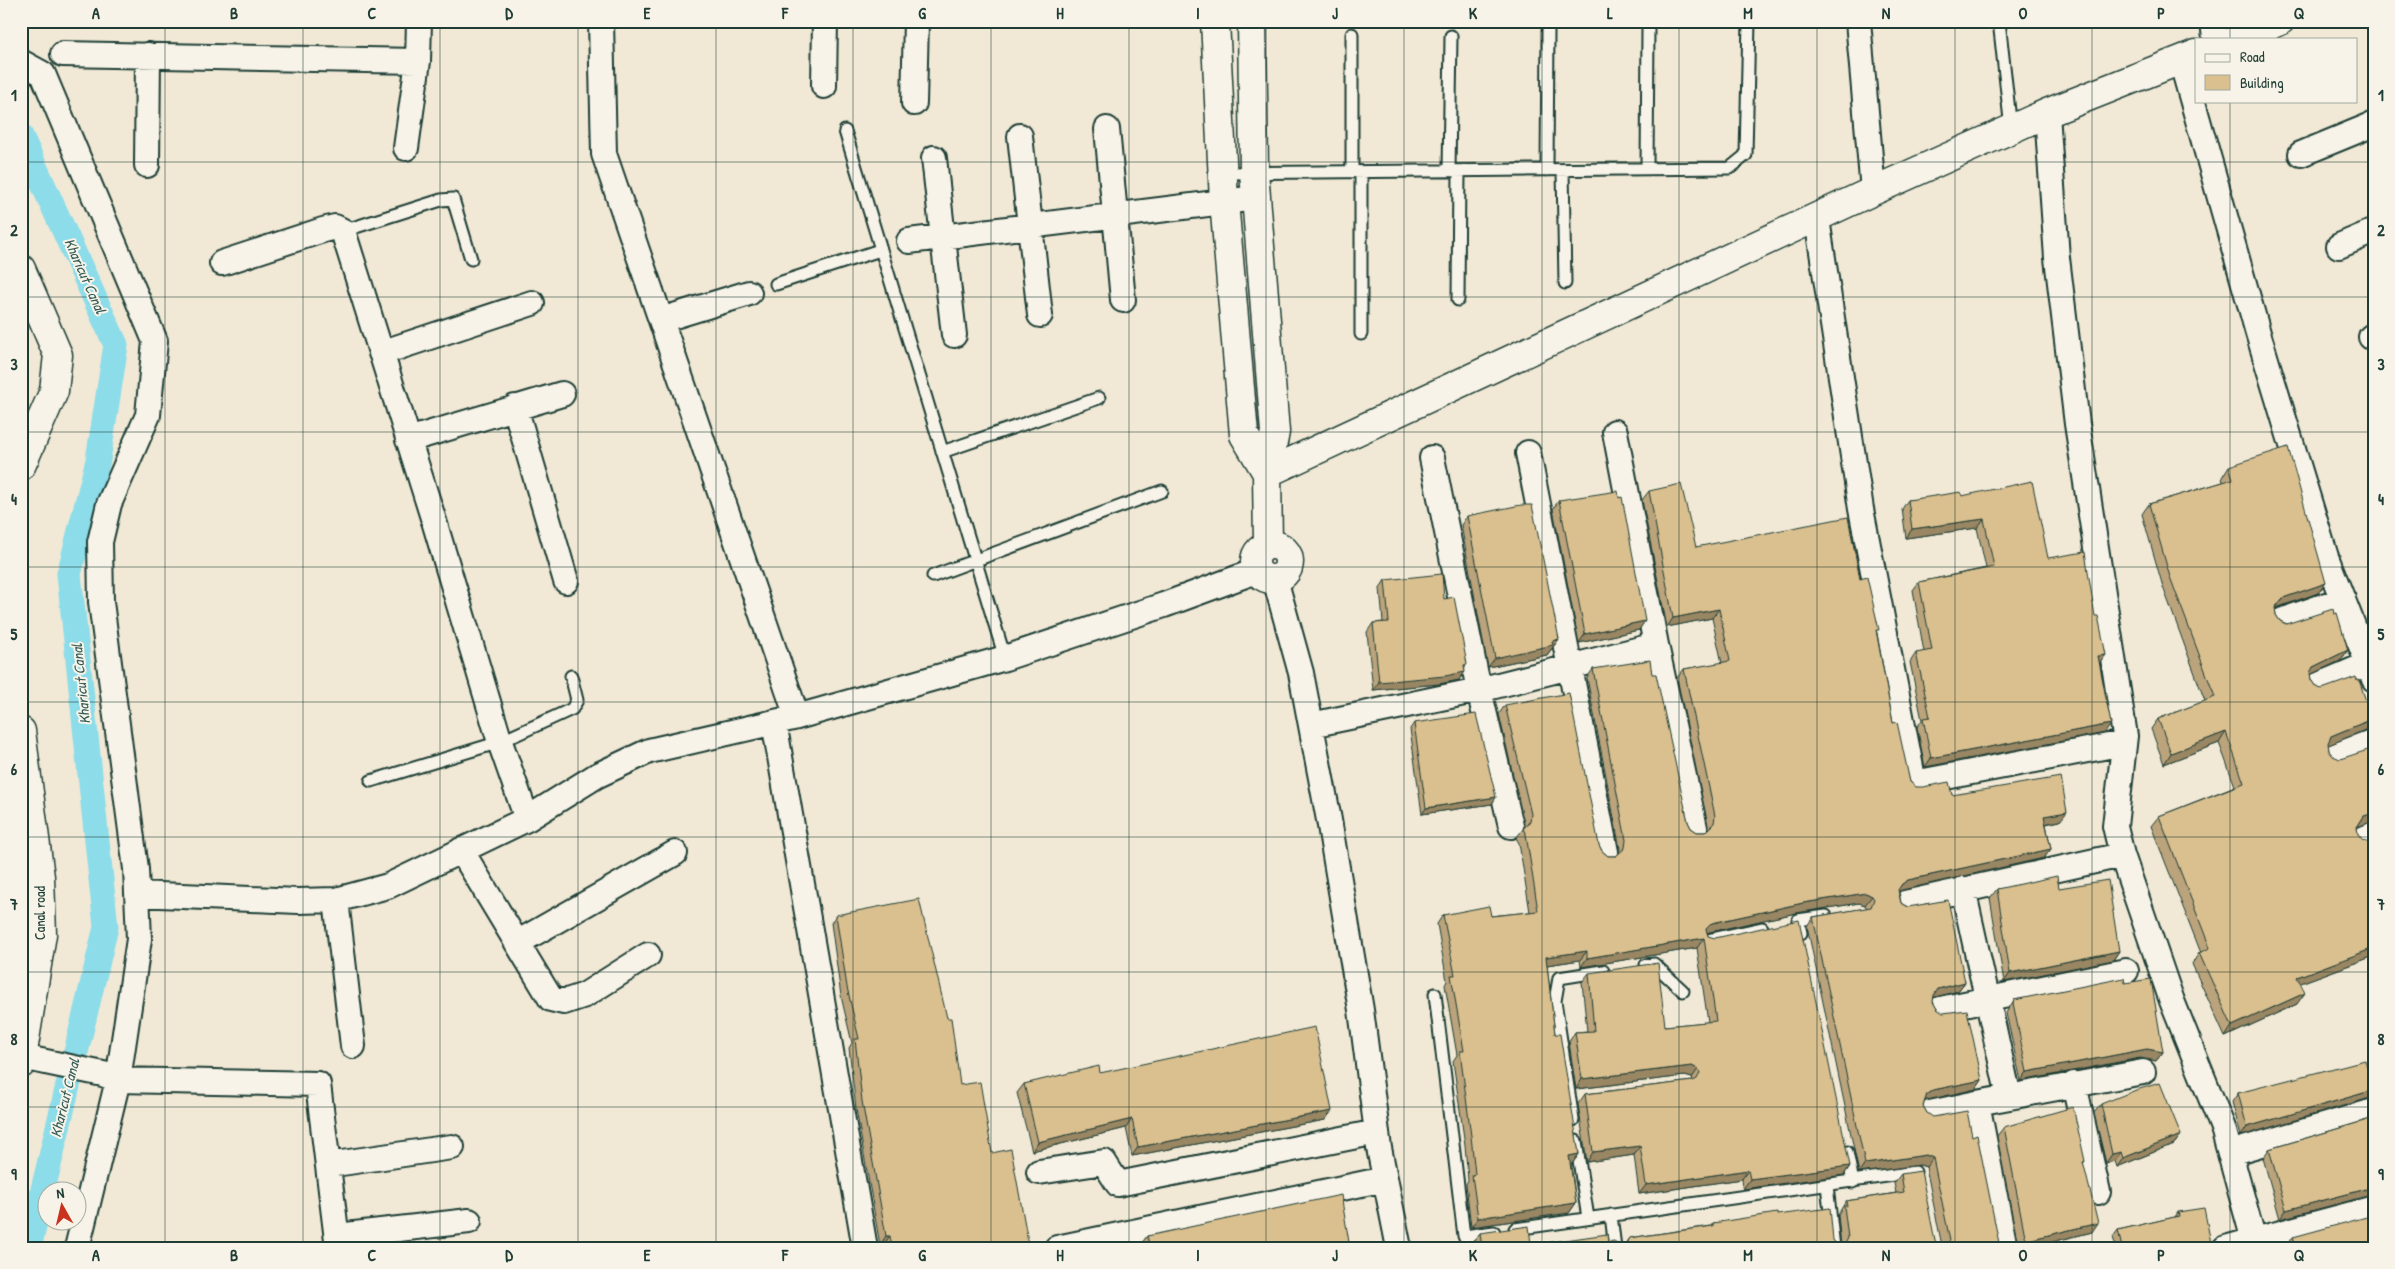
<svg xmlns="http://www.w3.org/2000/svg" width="2395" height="1269" font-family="'Patrick Hand',sans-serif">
  <rect width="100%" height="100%" fill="#f1e9d6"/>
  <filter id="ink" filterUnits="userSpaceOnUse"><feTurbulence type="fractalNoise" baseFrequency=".02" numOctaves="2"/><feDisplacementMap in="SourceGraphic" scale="10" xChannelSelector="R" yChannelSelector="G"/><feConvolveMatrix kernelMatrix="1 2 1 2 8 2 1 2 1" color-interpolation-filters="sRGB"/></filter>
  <g filter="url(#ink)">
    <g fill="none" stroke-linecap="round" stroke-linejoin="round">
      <path stroke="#8cdce9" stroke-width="25" d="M21,136l95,209 -18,115 -29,114 37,353 -77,321"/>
      <g stroke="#1f3d34" stroke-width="15">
        <path id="service" d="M1999,21l12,108
          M1352,34v138
          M845,131l160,527
          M1647,169l1,-140
          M1547,170l1,-140
          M1563,170l2,113
          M1449,171l2,-135
          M1361,172v162
          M1223,173l507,-5 16,-13 3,-134
          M343,231l98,-31 12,-1 18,60
          M776,284l104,-34
          M1458,300l1,-129
          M942,452l157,-54
          M933,576l229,-85
          M371,781l129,-39 72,-33 5,-9 -6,-24
          M1801,933l-3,-13 28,-4
          M1707,940l55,-12
          M1646,965l8,-1 29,27
          M1435,994l29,242 30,-4
          M1573,1120l-18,-119 4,-23 44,-7
          M1576,1141l12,77
          M1847,1152l6,30
          M1827,1185l7,63
          M1611,1215l4,33
          M1515,1229l400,-57"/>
      </g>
      <g stroke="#1f3d34" stroke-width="28">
        <path id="minor" d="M601,21l3,133 193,563
          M1858,21l15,170
          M2213,21l2,18
          M63,54l355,7
          M2181,60l77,273 68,224 48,122
          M21,62l22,12 112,267 -7,74 -39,89 -9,38 1,60 35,267 3,70 -21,141 -41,168
          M824,86l1,-65
          M914,103l2,-82
          M2047,113l10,145 20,166 48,312 -10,90 7,29 50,146 51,127 33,120
          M1107,129l16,171
          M1020,136l20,179
          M406,148l12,-87 1,-40
          M2301,154l73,-30
          M934,158l20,177
          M147,165l1,-110
          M1817,219l44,290 53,274 210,-40
          M909,241l347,-43
          M2339,246l35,-15
          M222,263l101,-33 12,-3 8,4 91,290 66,221 27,77
          M661,320l88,-27
          M2371,337l3,-2
          M381,353l151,-50
          M515,407l51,174
          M1615,432l41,213 39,183
          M408,440l154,-46
          M1528,453l78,399
          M1432,458l47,232 32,136
          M1275,579l26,94 28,147 32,190 18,138 20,100
          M2281,621l62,-22
          M2316,686l52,-22
          M774,722l91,526
          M1311,725l168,-35 177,-45
          M2334,756l40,-15
          M2363,839l11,-5
          M461,850l90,149 13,3 21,-7 63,-40
          M1963,889l46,208
          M137,894l161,7 38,-1 52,-14 139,-67 69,-43 53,-25 148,-34 208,-59 159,-53 92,-34
          M336,900l17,146
          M1905,903l217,-48
          M517,943l158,-90
          M1940,1009l186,-38
          M22,1057l81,17 15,6 200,4 20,164
          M2074,1084l24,108
          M1930,1113l47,-10
          M2230,1153l144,-42
          M328,1165l124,-18
          M1039,1172l65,-10 14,22 259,-52
          M337,1236l132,-15
          M1057,1248l328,-69
          M2005,1248l-28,-145 166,-31
          M2225,1248l149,-40"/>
      </g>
      <g stroke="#1f3d34" stroke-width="31">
        <path id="tertiary" d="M1215,21l9,180 20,234 23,38
          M1252,21l2,151 21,260 -8,41 1,71
          M2236,39l44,-18
          M21,269l37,86 -4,36 -33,75
          M1267,473l606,-282 174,-78 149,-59
          M1255 562a17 17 0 1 1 34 0a17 17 0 1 1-34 0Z
          M21,731l19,146 2,57 -21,130"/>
      </g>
      <use href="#service" stroke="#f7f3e8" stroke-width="11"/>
      <use href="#minor" stroke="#f7f3e8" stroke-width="24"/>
      <use href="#tertiary" stroke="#f7f3e8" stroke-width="28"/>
    </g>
    <path fill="#bba47b" stroke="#1f3d34" d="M2229,466l89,127 -42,15 -1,1 1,6 4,6 68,29 -8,11 -30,14 1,5 5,7 56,32 -7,11 -37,15 1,6 45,70 -17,6 17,129 -74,27 -3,21 -72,33 -33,-73 7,-11h2l-50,-127 8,-10 76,-30 -16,-43 -55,21 -13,-35 7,-10 47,-18 -42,-114 -21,-73 7,-10 74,-22 -1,-5z
      M1649,491l47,56 164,32 17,54 16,90 17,59 6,5 144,34 -14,3 5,25 -7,9 -142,32 -3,1 2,12 64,79 -7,9 -25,7v4l4,7 45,71 -6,9 -49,11 -2,1 -2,5 76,137 -4,5h-521l-1,-6 7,-9 51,12 77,-3 14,4 2,-1 5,-7 82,-12 2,-3 64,-8 56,25 4,5 4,1 -3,-31 2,-3v-1l6,-10 50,-8 -2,-10 7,-9 36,70 5,2 -16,-79 -6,-2 -61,8 -52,-247 6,-9 54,-9 -2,-3 -6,-2 -63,10 -89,19 1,4 142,230 -6,9 -101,14 -1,-10 -103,15 -5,-39 -47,7 -9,-58 7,-10 108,-13 -1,-3 -7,-2 -109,13 -7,-47 6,-10 12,-1 -5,-49 7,-9 76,53 43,-4 -11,-74 -116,19 -1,-7 -33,5 8,69 24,120 -7,10h-1l5,39 -7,10 -98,14 -5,-43 2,-4 -3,-35 -12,-84 4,-6 -12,-70 2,-4 -10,-57 6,-9 48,1 39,-4 -11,-69 -3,-5 8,-10v-5l-25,-109 6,-9 94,140 3,6 6,5h8l3,-3 1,-4 -33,-171 6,-9 59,5 36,148 3,6 6,4h8l3,-3v-4l-31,-147 7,-9 38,-6 -10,-45 -45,9 -25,-127z
      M1962,496l86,62 51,106 6,69 -180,34 -8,-40 5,-7 -12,-58 6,-9 8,-1 -11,-62 6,-8 67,-14 -9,-40 -71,10 -4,-29 6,-9z
      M1559,500l80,130 -60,13 -26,-134z
      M1467,516l92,123 -12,16 -59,12 -27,-142z
      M1385,580l59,19 21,69 -6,12 -20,4 -66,6 -6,-58 6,-9 10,-1 -3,-34z
      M1414,723l82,74 -4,7 -70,10 -12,-85z
      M2059,888l60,63 -6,9 -109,22 -14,-84 7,-9z
      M836,915l124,170 32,68 36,95h-143l-1,-4 -4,1 -24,-136 -7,-61 3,-5 -11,-47 -10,-73z
      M2125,983l38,69 -7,9 -16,-3 -119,23 -15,-68 8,-13z
      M2374,1066v32h-4l-129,38 -9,-34 6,-9z
      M1100,1073l225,47 -193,36 -6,-28 -94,23 -15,-58 7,-9z
      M2101,1104l80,31 -7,9 -57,23 -2,-6 -9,2 -12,-50z
      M2374,1118v77h-3l-91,24 -17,-61 6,-9z
      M2004,1127l81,34 -2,3 9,68 -64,16h-8l-2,-3 -21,-109z
      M2178,1212l34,36h-96l-3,-11 5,-7 57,-13z
      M1147,1236l203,12h-208l-1,-4z
      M2293,1237l81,11h-87v-2z"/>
    <path fill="#998664" stroke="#1f3d34" d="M1984,519l-7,9 -71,10 6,-9z
      M2326,583l-8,10 -42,15 -8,10 15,-20z
      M1719,609l-7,9 -45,9 6,-9z
      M1645,621l-6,9 -60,13 6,-9z
      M1559,639l-12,16 -59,12 7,-9z
      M2348,650l-8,11 -35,16 8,-10z
      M2106,655l-7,9 -1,-8z
      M1467,664l-5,8h3l-6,8 -20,4 -66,6 6,-8z
      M2372,719l-7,11 -41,17 7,-11z
      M2111,724l-6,9 -180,34 6,-9z
      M2226,732l-7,11 -55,21 7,-11z
      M1496,797l-4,7 -70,10 4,-6z
      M2067,812l-7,9 -22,4 6,-9z
      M2374,813v8l-17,6 7,-11z
      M2051,849l-7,9 -142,32 -7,3 7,-9 6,-4z
      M1866,893l6,3 -7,9 -6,-2 -63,10 -91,20 1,-4 6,-6 91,-20z
      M1704,938l-7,10 -116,19 6,-9z
      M2374,948v8l-84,31 7,-10z
      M1587,951l-7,9 -40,6 6,-9z
      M2119,951l-6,9 -109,22 6,-9z
      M1965,982l-7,9 -27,7 7,-9z
      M2305,993l-8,11 -72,33 7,-11z
      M2147,1049l16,3 -7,9 -16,-3 -119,23 6,-9z
      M1692,1066l6,3 -6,9 -7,-2 -109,13 6,-10z
      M1982,1080l-6,9 -49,11 -7,3 7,-9 6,-4z
      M2374,1090v8h-4l-129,38 6,-9z
      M1332,1111l-7,9 -193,36 6,-9z
      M1132,1119l-6,9 -94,23 6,-9z
      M2181,1135l-7,9 -57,23 6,-9z
      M1640,1146l-6,9 -47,7 6,-10z
      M2121,1152l-6,9 -9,2 6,-9z
      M1579,1154l-7,10 -9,1 6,-9z
      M1926,1155l7,3 -7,9 -6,-2 -61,8 6,-9z
      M1850,1166l-6,9 -101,14 7,-10z
      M1748,1170l-6,9 -103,15 7,-9z
      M2374,1187v8h-3l-91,24 6,-9z
      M1576,1203l-7,10 -98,14 7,-9z
      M2098,1223l-6,9 -64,16h-5l5,-8z
      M886,1236h4l-6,8 -4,1z
      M1999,1243l-4,5h-14z"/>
    <path fill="#dabf8f" stroke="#1f3d34" d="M2288,447l38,136 -43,15 -8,9 1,8 4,6 6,3 47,-15 1,5 3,-1 11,37 -35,17 -3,6 1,7 5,7 6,2 34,-12 1,4 2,-1 13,39 -41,17 -3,7 1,8 4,5 7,3 34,-11v65l-10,3 -7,11 1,7 4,5 7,3 5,-2v108l-77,29 8,16 -73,33 -33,-73 11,-5 -51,-132 85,-33 -18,-51 -55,21 -13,-34 57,-22 -45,-120 -21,-73 84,-25 -4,-13z
      M2032,481l16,77 37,-6 10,64h3l8,39 -8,1 13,68 -180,34 -8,-40 7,-1 -14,-64 16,-3 -13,-68 75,-15 -10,-48 -72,10 -4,-29 53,-8 1,4z
      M1681,484l15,63 152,-30 12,62 7,-2 12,53h-3l17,93 4,-1 13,60 6,5h7l26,-5 3,13 109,-18 6,35 -23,4 7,33 -143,31 -6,4 -4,6 3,13 7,4 40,-7 17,82 -27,7 -4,6 -1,7 4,7 6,4 24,-3 15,70 -49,10 -6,4 -4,12 4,7 6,4 34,-6 5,25 5,-2 22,109 -18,5h-499l-2,-15 49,-7 2,19 76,-11 1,8 6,-1 8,5 4,-2 3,-6 84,-12v-3l64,-10v2l53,-7 3,32 4,5 5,1 3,-2 3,-6 -4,-32h3l-1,-5 58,-9 -3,-18 20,-3 14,70 2,3 6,2 7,-5 -17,-83 -7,-3 -61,9 -52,-247 58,-10 3,-8 -2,-3 -6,-3 -63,10 -91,20 -6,6 2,7 7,2 84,-18 51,246 -100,13 -2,-9 -102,15 -6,-39 -47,6 -8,-58 108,-13 4,-2 3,-6 -2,-4 -6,-3 -110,13 -7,-47 19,-1 -5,-58 69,-10 7,63 51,-5 -12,-83 -117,20v-7l-41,6 9,77h5l19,120 -10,2 7,47 -98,15 -6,-43 3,-1 -4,-38 -11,-85h4l-13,-76h4l-12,-60 46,-9 2,10 47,-5 -12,-77 -3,-5 7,-8 1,-7 -26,-109 64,-12 30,152 3,6 6,5h8l9,-8 1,-8 -33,-171 57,-9 2,14h4l32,148 3,6 6,4h8l9,-9 1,-7 -31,-147 46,-8 -11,-52 -46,9 -24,-127z
      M1618,491l1,7 3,-1 23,124 -60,13 -26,-134z
      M1521,505h11l27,134 -7,2 1,4 -58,13 -28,-142z
      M1442,574l2,25 10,-2 13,67 -3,1 1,7 -20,4 -66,6 -6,-59 16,-1 -4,-42z
      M1476,714l20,83 -70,11 -12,-85z
      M2057,876l2,12 49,-8 11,71 -109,22 -13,-84z
      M919,899l28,119h4l9,67 20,-3 12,71 19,-4 16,87 1,12h-136l-2,-12h-4l-24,-135 -7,-62h4l-12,-52 -11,-72z
      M2124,978l1,5 26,-4 12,73 -16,-3 -120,23 -14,-69 1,-3z
      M1315,1027l17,84 -194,36 -6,-28 -94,23 -14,-58 75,-18 1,7z
      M2365,1060l2,7 7,-1v24l-127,37 -9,-34z
      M2160,1083l21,52 -58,23 -2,-6 -9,2 -11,-50 35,-14z
      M2073,1107l12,54 -2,1 15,61 -70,17 -3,-4 -21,-109z
      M2374,1118v69l-88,23 -17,-61z
      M1341,1195l9,53h-205l5,-1 -3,-11z
      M2204,1208l8,40h-90l-4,-18 61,-14 -1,-4z
      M2374,1215v33h-78l-3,-11z"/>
  </g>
  <path fill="none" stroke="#1f3d34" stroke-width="1" stroke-opacity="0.55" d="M165,21v1227M303,21v1227M440,21v1227M578,21v1227M716,21v1227M853,21v1227M991,21v1227M1129,21v1227M1266,21v1227M1404,21v1227M1542,21v1227M1679,21v1227M1817,21v1227M1955,21v1227M2092,21v1227M2230,21v18M2230,101v1147M21,162h2353M21,297h2353M21,432h2353M21,567h2353M21,702h2353M21,837h2353M21,972h2353M21,1107h2353"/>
  <g text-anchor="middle" stroke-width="4" stroke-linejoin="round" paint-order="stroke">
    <g font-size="14" fill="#1f3d34" stroke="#f7f3e8">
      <text transform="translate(40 913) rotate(-90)" y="5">Canal road</text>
    </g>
    <g font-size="15" font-style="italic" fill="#355d58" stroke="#f7f3e8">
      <text transform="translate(85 276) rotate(66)" y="5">Kharicut Canal</text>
      <text transform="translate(81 684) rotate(-96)" y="5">Kharicut Canal</text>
      <text transform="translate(65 1098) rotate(-76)" y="5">Kharicut Canal</text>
    </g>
  </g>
  <rect width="2395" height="1269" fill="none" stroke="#f7f3e8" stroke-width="55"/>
  <rect x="2195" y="38" width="162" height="65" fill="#f7f3e8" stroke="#a1aaa0"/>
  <rect x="2205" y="54" width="25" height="8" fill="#f7f3e8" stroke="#a1aaa0"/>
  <text x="2240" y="62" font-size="15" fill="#1f3d34">Road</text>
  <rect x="2205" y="75" width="25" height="15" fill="#dabf8f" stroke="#a1aaa0"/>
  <text x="2240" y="88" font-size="15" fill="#1f3d34">Building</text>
  <g transform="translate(62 1206) rotate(352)"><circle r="24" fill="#f7f3e8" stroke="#a1aaa0"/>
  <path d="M0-4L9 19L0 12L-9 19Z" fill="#c8321e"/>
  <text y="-8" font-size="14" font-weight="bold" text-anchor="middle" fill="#1f3d34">N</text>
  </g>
  <rect x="28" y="28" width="2340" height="1214" fill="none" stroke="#1f3d34" stroke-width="2"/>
  <g font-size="16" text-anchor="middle" font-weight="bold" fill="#1f3d34">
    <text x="96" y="19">A</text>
    <text x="234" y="19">B</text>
    <text x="372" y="19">C</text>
    <text x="509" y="19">D</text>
    <text x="647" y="19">E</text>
    <text x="785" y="19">F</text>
    <text x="922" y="19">G</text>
    <text x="1060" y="19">H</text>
    <text x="1198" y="19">I</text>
    <text x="1335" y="19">J</text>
    <text x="1473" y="19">K</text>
    <text x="1610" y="19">L</text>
    <text x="1748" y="19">M</text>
    <text x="1886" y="19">N</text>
    <text x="2023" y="19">O</text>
    <text x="2161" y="19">P</text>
    <text x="2299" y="19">Q</text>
    <text x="14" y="101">1</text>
    <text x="2381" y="101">1</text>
    <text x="14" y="236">2</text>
    <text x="2381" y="236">2</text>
    <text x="14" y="370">3</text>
    <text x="2381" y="370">3</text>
    <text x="14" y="505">4</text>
    <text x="2381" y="505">4</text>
    <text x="14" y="640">5</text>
    <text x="2381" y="640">5</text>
    <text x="14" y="775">6</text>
    <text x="2381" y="775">6</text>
    <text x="14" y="910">7</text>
    <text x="2381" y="910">7</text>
    <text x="14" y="1045">8</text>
    <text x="2381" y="1045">8</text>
    <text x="14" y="1180">9</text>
    <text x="2381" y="1180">9</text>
    <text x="96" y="1261">A</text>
    <text x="234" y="1261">B</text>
    <text x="372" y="1261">C</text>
    <text x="509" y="1261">D</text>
    <text x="647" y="1261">E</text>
    <text x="785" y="1261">F</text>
    <text x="922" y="1261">G</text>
    <text x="1060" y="1261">H</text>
    <text x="1198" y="1261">I</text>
    <text x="1335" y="1261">J</text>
    <text x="1473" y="1261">K</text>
    <text x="1610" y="1261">L</text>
    <text x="1748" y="1261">M</text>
    <text x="1886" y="1261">N</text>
    <text x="2023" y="1261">O</text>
    <text x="2161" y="1261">P</text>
    <text x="2299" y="1261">Q</text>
  </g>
</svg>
